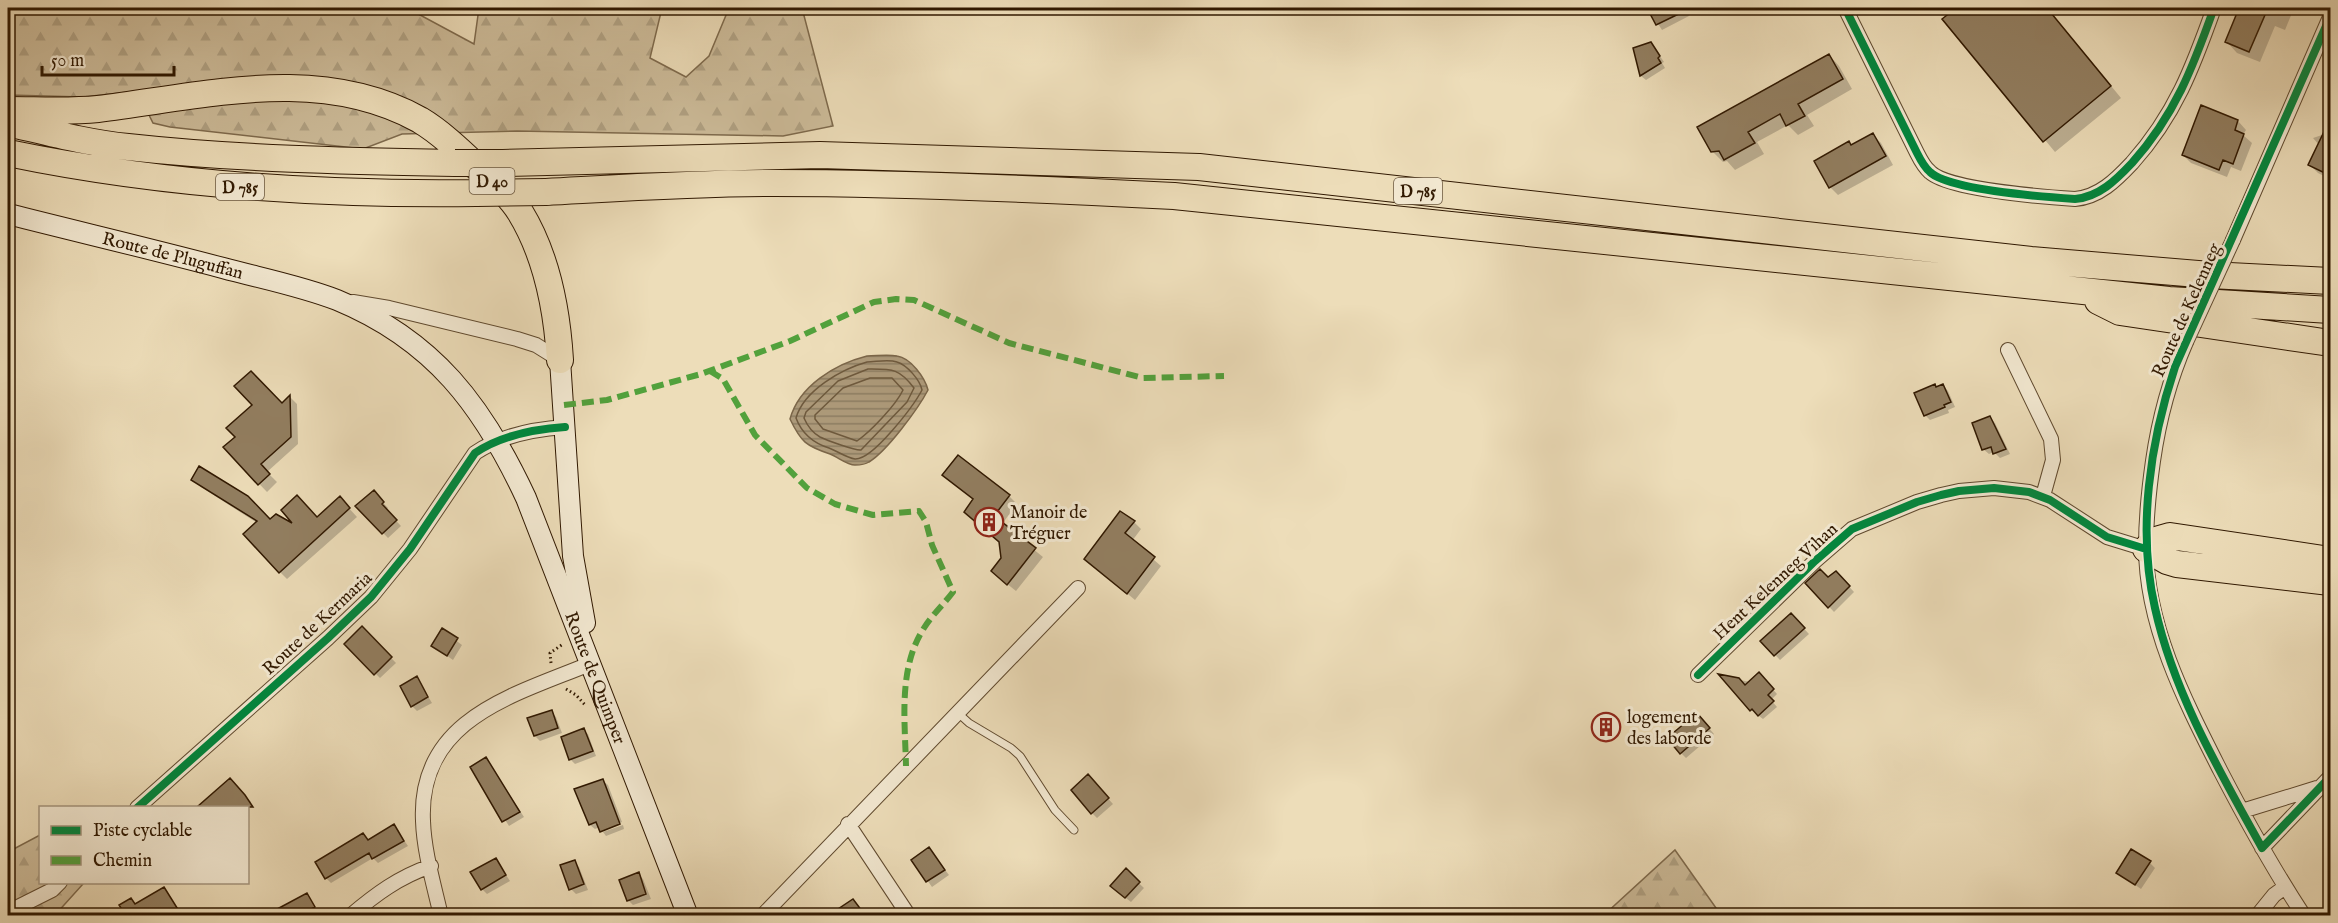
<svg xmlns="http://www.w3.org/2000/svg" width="2338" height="923" font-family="'IM FELL English',serif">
  <defs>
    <pattern id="forest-firs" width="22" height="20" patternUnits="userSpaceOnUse" patternTransform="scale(1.5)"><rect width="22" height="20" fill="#cdbc9a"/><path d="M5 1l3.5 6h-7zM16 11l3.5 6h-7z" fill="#b0a183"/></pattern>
    <pattern id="water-rules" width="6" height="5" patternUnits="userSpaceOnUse" patternTransform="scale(1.5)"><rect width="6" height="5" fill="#ad9a7a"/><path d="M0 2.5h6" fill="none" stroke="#8d7d62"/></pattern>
  </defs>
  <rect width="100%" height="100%" fill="#edddb9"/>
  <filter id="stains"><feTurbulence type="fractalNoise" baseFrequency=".00333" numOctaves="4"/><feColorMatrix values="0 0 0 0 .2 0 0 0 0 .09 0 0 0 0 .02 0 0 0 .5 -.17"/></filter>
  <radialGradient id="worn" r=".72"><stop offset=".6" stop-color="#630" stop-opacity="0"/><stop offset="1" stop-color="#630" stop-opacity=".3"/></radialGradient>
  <path fill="url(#forest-firs)" stroke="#7e6a4d" stroke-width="1.5" d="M8,8h392l9,1 65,35 5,-36h183l-12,50 36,19 23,-21 20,-48h73l31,118 -50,10 -266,-5 -115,3 -39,15 -193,-22 -17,-4 -16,-32 -54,6 -75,-2z
    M40,835v47l43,2 -28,31 -47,1v-64z
    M1675,850l46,65h-117z"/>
  <path fill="url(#water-rules)" stroke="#7b6649" stroke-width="1.5" d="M867,356c10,0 20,-2 30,0 14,2 28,22 31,34 -10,19 -41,61 -59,72 -3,2 -10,3 -14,3 -8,0 -17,-8 -25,-11 -24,-8 -29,-12 -40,-35 9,-33 45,-55 77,-63z"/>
  <path fill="#0003" d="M1648,8h36l5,8 -27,14z
    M1959,8h88l74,90 -66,54 -110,-133z
    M2241,8h46l5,5 -7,17 -10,-4 -15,36 -23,-9 -10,-11z
    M1651,43l13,19 -2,1 3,5 -19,12 -5,-4 -7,-27z
    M1829,55l10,11 13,23 -45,26 7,11 -16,9 -10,-10 -31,17 7,12 -29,16 -8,-9 -4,1 -11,-11z
    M2238,121l8,9 -3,5 9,8 -11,28 -10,-4 -4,10 -36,-14 -8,-8z
    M2328,133l2,1v45l-12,-6 -8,-8 9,-20 -6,-7z
    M1873,135l8,8 12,22 -55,30 -8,-8 22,-41z
    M1943,385l5,6 7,16 -7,3 1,3 -19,7 -5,-5 11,-27z
    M290,397l7,7 1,40 -31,28 10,10 -10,10 -42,-44z
    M1990,417l5,6 15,31 -10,4 -6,-6 -5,2 -6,-5z
    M944,475l65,21 8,8 -15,20 41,33 -27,34 -15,-12 2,-21 -2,-15 -27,-43z
    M193,479l77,42 27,7 50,-22 10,11 -70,62 -7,-7 -23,-49 -56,-36z
    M373,492l15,16 -2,2 15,16 -13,12 -30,-31z
    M1134,522l7,7 -9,12 29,25 -26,34 -41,-34z
    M1836,572l18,20 -20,20 -27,-29 21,-4z
    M1791,615l18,19 -29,26 -18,-19z
    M362,628l34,35 -16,15 -34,-34z
    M442,630l20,15 -9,15 -20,-14z
    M1759,674l18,20 -6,6 6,7 -14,12 -12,-9 -29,-33 29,5z
    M417,678l15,25 -15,8 -5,-5z
    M551,711l5,6 6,16 -22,8 -5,-5z
    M1702,720l12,14 -28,24 -5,-5z
    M583,730l5,4 8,22 -21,8 -5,-5z
    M486,759l38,58 -15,9 -37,-59z
    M230,781l21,21 -6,6h-46z
    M603,781l5,4 14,37 -20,8 -2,-3 -5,2 -5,-4 -14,-35z
    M1093,782l20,22 -16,14 -5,-5z
    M623,825l1,4 -18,7 -3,-4z
    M394,826l14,20 -30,17 -5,-5 -42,25 -5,-5 37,-43 6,6z
    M929,849l20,26 -17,12 -19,-27z
    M496,860l14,21 -23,13 -5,-5z
    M574,862l5,5 9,23 -12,4 -5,-5z
    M2150,863l5,5 -14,21 -23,-16z
    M1126,871l18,17 -13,14 -14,-11z
    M638,874l5,5 8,20 -18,6 -5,-5z
    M164,889l16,23 -6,4h-47l-6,-11 10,-5 6,5z
    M306,895l13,18 -5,3h-33l-3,-6z"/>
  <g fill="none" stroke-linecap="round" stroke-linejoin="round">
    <path stroke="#6e593d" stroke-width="1.5" d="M867,362c9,0 21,-3 30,0 10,3 23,18 25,28 -8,15 -49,70 -67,69 -8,-1 -18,-8 -26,-11 -16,-5 -27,-14 -33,-30 8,-28 46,-49 71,-56z
      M868,369c24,0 31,-1 46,19l-7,14 -46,48c-5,1 -35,-10 -41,-13 -7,-4 -13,-12 -16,-19l2,-6 32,-31z
      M870,378h22l11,12c-7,15 -33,42 -46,51l-34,-12 -8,-10v-4l28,-27z"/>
  </g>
  <path fill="#927e60" stroke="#301800" stroke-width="1.5" d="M1647,8h44l-35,17z
    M1956,8h91l64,78 -68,56 -101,-123z
    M2239,8h29l-19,44 -24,-10z
    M1651,42l9,14 -2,2 3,5 -21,13 -7,-28z
    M1829,54l14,25 -45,25 7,12 -19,10 -6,-12 -32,18 7,11 -31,17 -5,-9 -8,1 -14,-25z
    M2201,105l37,15 -3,10 9,4 -11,30 -10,-4 -4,10 -37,-15z
    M2331,117v59l-23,-11z
    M1873,133l13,23 -57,32 -15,-27 35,-20 2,4z
    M251,371l31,32 8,-8 1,42 -30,27 9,10 -12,11 -35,-38 12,-10 -9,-9 26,-23 -18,-19z
    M1935,384l1,3 7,-3 8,18 -7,3 1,2 -21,9 -10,-23z
    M1990,416l16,33 -13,5 -2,-7 -9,3 -10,-27z
    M958,455l52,40 -16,21 42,32 -29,37 -16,-14 10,-13 -2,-16 -35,-30 9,-13 -31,-24z
    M199,466l49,30 22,23 6,-5 16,9 -11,-13 16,-15 20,22 23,-21 10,12 -71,65 -36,-39 14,-13 -66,-41z
    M374,490l10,12 -2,2 15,16 -15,14 -27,-28z
    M1120,511l15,10 -10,12 30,24 -28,37 -43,-35z
    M1820,569l8,8 8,-6 14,15 -22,22 -23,-25z
    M1791,613l14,15 -31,28 -14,-15z
    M362,626l30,31 -18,18 -30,-31z
    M442,628l16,10 -11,18 -16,-10z
    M1759,672l15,17 -6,6 6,6 -16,15 -6,-7 -2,2 -32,-37 21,4 6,7z
    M417,676l11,21 -17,10 -11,-21z
    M552,710l6,18 -24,8 -7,-18z
    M1697,713l13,15 -30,26 -13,-16z
    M584,728l9,23 -24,9 -8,-23z
    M486,757l34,55 -18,10 -32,-55z
    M1088,774l21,24 -18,16 -20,-24z
    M230,778l15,17 8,12h-56z
    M603,779l17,45 -20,8 -4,-10 -7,3 -15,-36z
    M394,824l10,17 -32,18 -3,-6 -44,26 -10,-17 48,-29 5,7z
    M929,847l16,23 -19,12 -15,-22z
    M2131,849l20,12 -16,24 -19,-12z
    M496,858l10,17 -25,15 -11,-18z
    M575,860l9,24 -15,6 -9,-25z
    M1126,868l14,14 -15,16 -15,-12z
    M639,872l7,22 -19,7 -8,-21z
    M164,887l15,24 -8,4h-55l7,-4 -4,-6 12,-7 4,6z
    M307,893l8,14 -15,8h-34z
    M853,899l12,16h-36z"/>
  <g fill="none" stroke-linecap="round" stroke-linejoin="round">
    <g stroke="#5f492e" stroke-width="9">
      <path id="lane" d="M958,713l11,10 42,25 9,8 35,54 19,20"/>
    </g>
    <g stroke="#5f492e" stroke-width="16">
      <path id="street" d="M1845,8l72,145c3,6 7,14 13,19 19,18 116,25 145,27 24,-2 41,-19 57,-36 43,-48 61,-96 82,-155
        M2233,240l97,-223
        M353,302l36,6 128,31 19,6 24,15
        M2186,342c-17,39 -27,77 -33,119 -4,28 -7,57 -7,86 0,79 39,154 74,223 26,50 53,99 84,146
        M2008,350l43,89 2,21 -10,36
        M1698,675l117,-114 37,-32 65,-27 24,-7 18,-4 35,-3 35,4 21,8 57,37 39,12
        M137,808l191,-170 43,-41 39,-48 65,-96c25,-17 61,-24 90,-26
        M2242,811l75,-23
        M848,824l61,92
        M2262,848l68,-71
        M8,912l44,-22 8,-8
        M350,916c26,-22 49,-39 81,-50
        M441,916c-7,-31 -17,-64 -18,-95 -5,-103 92,-126 169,-158
        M762,916l316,-328
        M2257,916l17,-21 11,-8"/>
    </g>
    <g stroke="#301800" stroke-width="22">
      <g id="secondary">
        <path id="s1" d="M8,214c71,18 143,35 215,54 37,10 78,18 114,32 97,40 146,106 189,198l162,418"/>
        <path d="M560,360l13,196 12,67"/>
      </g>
    </g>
    <g stroke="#301800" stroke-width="28">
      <path id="highway" d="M8,110c30,0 60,2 90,-1 107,-13 221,-45 322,11 20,12 39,30 56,46 15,14 33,28 44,46 27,44 37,98 40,148
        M8,123c39,9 79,20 120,24 109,12 217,14 327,16
        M8,153c154,32 310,42 468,40
        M503,163l317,-8 379,12 832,93 179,15 120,6
        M546,192c75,-4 151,-9 227,-9 134,0 267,6 401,13l995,104 161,10
        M2098,301l22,11 210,31
        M2330,560l-160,-24 -14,4 -10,9 21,12 10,3 153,18"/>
    </g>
    <path stroke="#301800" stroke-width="3" stroke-dasharray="1.5 3" stroke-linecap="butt" d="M551,663l-1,-10 13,-9
      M566,689l10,6 10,11"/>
    <use href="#lane" stroke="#f3e9d2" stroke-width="7"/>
    <use href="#street" stroke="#f3e9d2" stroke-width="14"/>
    <use href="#secondary" stroke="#f3e9d2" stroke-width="20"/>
    <use href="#highway" stroke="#edddb9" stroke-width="26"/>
    <g stroke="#5f492e" stroke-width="16" stroke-linecap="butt">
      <path id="street-bridge" d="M2186,342l47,-102"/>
    </g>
    <g stroke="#301800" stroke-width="28" stroke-linecap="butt">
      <path id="highway-bridge" d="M455,163h48
        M476,193l70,-1"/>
    </g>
    <use href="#street-bridge" stroke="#f3e9d2" stroke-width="14"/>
    <use href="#highway-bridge" stroke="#edddb9" stroke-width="26"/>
    <path stroke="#52a13c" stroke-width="6" stroke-dasharray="12 6" stroke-linecap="butt" d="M710,371l13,8 32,56 52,53 28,16 38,11 46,-4 7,11 6,23 21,47c-9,12 -21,23 -29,36 -26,40 -19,92 -18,138
      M564,405l43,-5 94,-26 89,-33 84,-39 22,-3 18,1 95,43 134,35 81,-2"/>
    <g stroke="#f3e9d2" stroke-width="11">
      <path id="cycleway" d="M1845,8l72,145c3,6 7,14 13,19 19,18 116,25 145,27 24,-2 41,-19 57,-36 43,-48 61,-96 82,-155
        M2330,17l-155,350c-25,75 -38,163 -20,241 19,86 65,164 107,240l68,-71
        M1698,675l117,-114 37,-32 65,-27 24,-7 18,-4 35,-3 35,4 21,8 57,37 39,12
        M137,808l191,-170 43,-41 39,-48 65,-96c25,-17 61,-24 90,-26"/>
    </g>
    <use href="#cycleway" stroke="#00873e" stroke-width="8"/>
  </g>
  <defs>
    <g id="building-ring" transform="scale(1.5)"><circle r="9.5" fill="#f3e9d2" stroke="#8f2418" stroke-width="1.5"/><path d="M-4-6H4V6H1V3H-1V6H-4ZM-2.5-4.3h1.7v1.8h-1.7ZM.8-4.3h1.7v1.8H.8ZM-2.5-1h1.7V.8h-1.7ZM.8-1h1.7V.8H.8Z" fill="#8f2418"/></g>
  </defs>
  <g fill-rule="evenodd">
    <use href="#building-ring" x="989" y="522"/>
    <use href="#building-ring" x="1606" y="727"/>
  </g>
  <g text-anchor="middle" stroke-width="6" stroke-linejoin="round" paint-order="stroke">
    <g fill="#f3e9d2" stroke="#6a573f" stroke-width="1.5">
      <rect x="469.5" y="168" width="45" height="26" rx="4.5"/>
      <rect x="216" y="174" width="48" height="26" rx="4.5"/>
      <rect x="1394" y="178" width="48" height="26" rx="4.5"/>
    </g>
    <g font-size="16" font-weight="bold" fill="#301800">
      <text x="492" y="187">D 40</text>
      <text x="240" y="193">D 785</text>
      <text x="1418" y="197">D 785</text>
    </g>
    <g font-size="18" fill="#301800" stroke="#f3e9d2">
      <text dy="6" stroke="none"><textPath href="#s1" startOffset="170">Route de Pluguffan</textPath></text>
      <text transform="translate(2186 310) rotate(-66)" y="6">Route de Kelenneg</text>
      <text transform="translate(1775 581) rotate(-43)" y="6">Hent Kelenneg Vihan</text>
      <text transform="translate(317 623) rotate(-43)" y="6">Route de Kermaria</text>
      <text dy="6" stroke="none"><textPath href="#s1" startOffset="814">Route de Quimper</textPath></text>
    </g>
    <g font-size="18" fill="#301800" stroke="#f3e9d2" text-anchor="start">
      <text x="1010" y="518">Manoir de<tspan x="1010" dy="21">Tréguer</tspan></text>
      <text x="1627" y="723">logement<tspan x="1627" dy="21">des laborde</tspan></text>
    </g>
  </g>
  <rect width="2338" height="923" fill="none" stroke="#edddb9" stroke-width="30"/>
  <rect x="9" y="9" width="2320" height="905" fill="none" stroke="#301800" stroke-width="3"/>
  <rect x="15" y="15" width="2308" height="893" fill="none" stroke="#301800" stroke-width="1.5"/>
  <rect x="39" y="806" width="210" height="78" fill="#f3e9d2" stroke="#a5957e" stroke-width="1.5"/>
  <rect x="51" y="826" width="30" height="9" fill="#00873e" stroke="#a5957e" stroke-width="1.5"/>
  <text x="93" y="836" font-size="18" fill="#301800">Piste cyclable</text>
  <rect x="51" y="856" width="30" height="9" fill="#52a13c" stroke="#a5957e" stroke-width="1.5"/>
  <text x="93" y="866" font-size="18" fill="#301800">Chemin</text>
  <path d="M42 66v9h132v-9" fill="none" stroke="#301800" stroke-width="3"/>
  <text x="51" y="66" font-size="18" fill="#301800" stroke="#f3e9d2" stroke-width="4.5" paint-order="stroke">50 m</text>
  <rect width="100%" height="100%" filter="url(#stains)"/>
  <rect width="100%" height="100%" fill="url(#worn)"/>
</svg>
